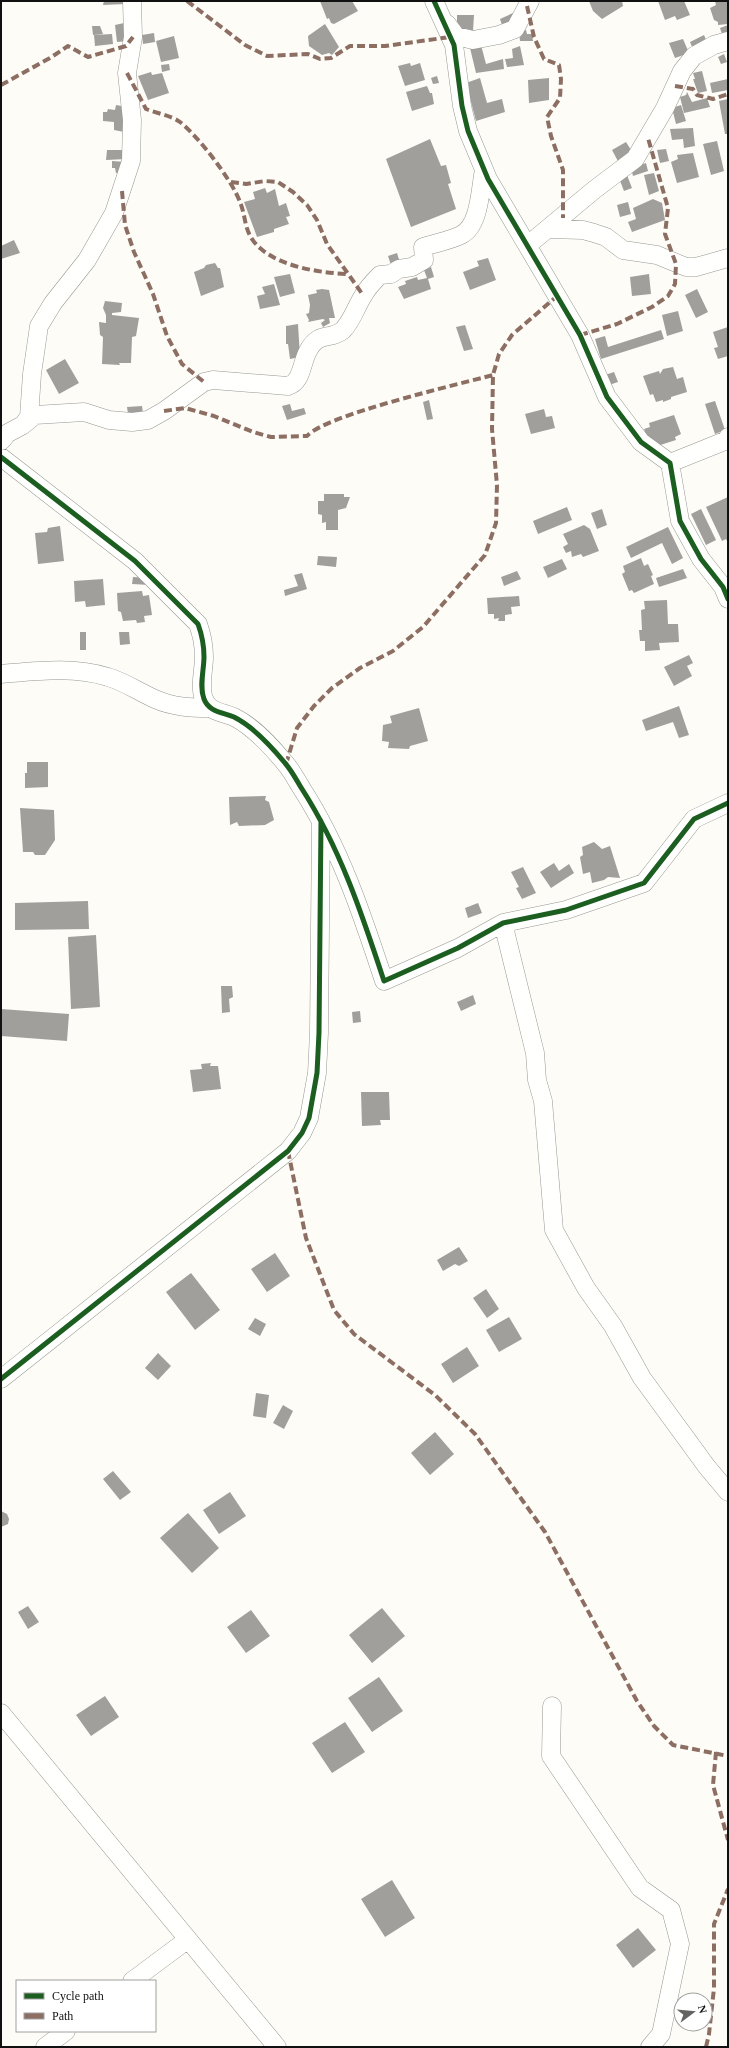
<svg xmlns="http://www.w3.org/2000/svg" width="729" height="2048" font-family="'Times New Roman',serif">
  <rect width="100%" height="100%" fill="#fdfcf7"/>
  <path fill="#a19f9c" d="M104,1h22l-1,3 -22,1z
    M320,1h32l6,10 -24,13 -3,-1 -2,-5 -2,1z
    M589,1h33l1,5 -21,13 -9,-8z
    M658,1h26l6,14 -13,5 -2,-4 -10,4z
    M715,1h13v23l-10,1v-3l-4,-2 -4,-12 6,-3z
    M513,13l4,11 -14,4 -3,-9z
    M457,15h17l-1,16 -16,1z
    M124,23l4,18 -11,1 -2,-17z
    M325,24l14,23 -7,8 -3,-2 -7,2 -13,-9 -1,-10z
    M728,25v13l-4,2 -4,-12z
    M92,26h8l3,8 -10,1z
    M526,30l1,4h5l1,7h-13l-1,-10z
    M154,33l1,9 -12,2 -1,-9z
    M112,34l1,10 -18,2 -1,-11z
    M704,35l3,7 -14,7 -3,-7z
    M174,36l5,22 -18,4 -5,-21z
    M683,39l6,14 -14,5 -6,-15z
    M481,45l5,19 17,-5 1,10 -28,4 -6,-25z
    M520,46l4,19 -17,2 -2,-8 8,-1 -1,-9z
    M724,54l3,8 -6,2 -3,-7z
    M410,63l1,3 9,-3 5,17 -20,6 -7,-20z
    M169,64l1,6 -8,2 -1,-7z
    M702,71l5,20 -9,2 -5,-14h2l-2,-6z
    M151,72l1,3 10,-2 7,20 -21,7 -10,-24z
    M437,76l2,7 -6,1 -2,-6z
    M480,78l7,25 15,-4 3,13 -29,9 -10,-38z
    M549,78v22l-20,3 -1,-23z
    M728,79v11l-16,3 -2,-10z
    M427,86l3,7h2l2,11 -22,7 -6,-19z
    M687,92l5,10 15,-4 3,9 -26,6 -4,-16 6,-2z
    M728,99v35h-3l-6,-33z
    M116,105l11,2 -3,25 -10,-2v-8l-11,-1v-9h4l1,-3 7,1z
    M681,105l5,16 -10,3 -4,-16z
    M693,128l2,18 -11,2 -1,-9 -11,1 -2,-11z
    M430,139l11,27 5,-1 5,18 -3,1 8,25 -45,18 -25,-68z
    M717,141l7,30 -13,4 -8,-31z
    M626,142l10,16 -16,7 -8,-15z
    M666,149l3,12 -9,2 -3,-13z
    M107,150h18l1,9 -20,1z
    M693,153l6,24 -22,6 -6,-21 7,-3 -1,-4z
    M112,161l14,1 -2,11h-8l-1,-5h-3z
    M646,163l2,8 -15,5 -2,-8z
    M625,170l7,18 -8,3 -7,-18z
    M654,173l5,18 -10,4 -5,-20z
    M265,188l2,5 8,-4 4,17 7,-3 4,13 -4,1 3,7 -15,5v3l-17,5 -13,-35 11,-3 -2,-7z
    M653,199l9,4 3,17 -33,12 -4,-10 8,-3 -3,-11z
    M628,202l3,12 -11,3 -3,-12z
    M14,240l6,13 -19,6v-13z
    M397,253l4,13 -9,2 -4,-12z
    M488,258l8,22 -26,10 -7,-18 16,-6 -2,-5z
    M215,263l3,5h2l4,19 -23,9 -7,-24 10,-4 2,-3z
    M431,267l3,10 -6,2 3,10 -27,10 -6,-12 8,-3 -1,-3 12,-4 1,3 9,-2 -3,-8z
    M290,274l5,19 -15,4 -6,-20z
    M649,274l2,20 -19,2 -2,-19z
    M274,284l6,21 -20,4 -3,-13 8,-2 -3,-7z
    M322,289l7,1 6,28h-6l1,5 -7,4 -2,-4 4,-3 -2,-1 -15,3 1,-2 -3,-6 3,-1 1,-8 -2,-10 9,-2 -1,-3z
    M697,289l11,23 -12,6 -11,-23z
    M105,301l17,2 -1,9 -9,1v2l27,3 -3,18 -4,1 -1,26h-12l1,2 -18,-1 1,-27 -3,-2 -1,-13 7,1v-8l-3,-7z
    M678,311l5,20 -16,5 -5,-21z
    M298,324l2,33 -10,2 -2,-15h-2v-18z
    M465,325l8,24 -9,2 -8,-24z
    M728,327v29l-10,3 -4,-11 4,-1 -5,-15z
    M661,330l3,9 -63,20 -6,-20 10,-3 3,11z
    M65,359l14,24 -20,11 -13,-24z
    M673,367l4,12 6,-2 4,15 -16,5v2l-8,3v-2l-7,2 -3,-8 -3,1 -7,-19 16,-5 1,3 3,-5z
    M614,372l4,10 -9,3 -4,-10z
    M429,400l4,19 -6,1 -4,-18z
    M715,401l10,29 -10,4 -10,-30z
    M290,404l2,7 12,-3 2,6 -19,6 -5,-14z
    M142,406l1,7 -15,1 -1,-7z
    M544,409l2,8 6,-1 3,12 -24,6 -6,-20z
    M674,415l7,19 -6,3 1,3 -22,7 -5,-3 -5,-15 6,-2 -1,-4z
    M324,494h20v3h6l-4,11 -8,2v20h-12v-8l-4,1v-8l-4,-1v-13h6z
    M728,497v46l-2,-4 -4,2 -16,-34z
    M567,507l5,13 -34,14 -5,-13z
    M602,509l5,16 -10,4 -6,-16z
    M701,509l15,31 -10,5 -15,-31z
    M584,525l6,4 9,22 -16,6 -2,-3 -9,3 -1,-6 -5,2 -3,-6 5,-3 -5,-10z
    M60,526l4,35 -26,3 -3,-31 12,-1 1,-4z
    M668,527l15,31 -11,6 -10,-21 -31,15 -5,-11z
    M318,556l19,1 -1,10 -19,-2z
    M641,558l3,8 4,-2 5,11 -2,1 3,8 -20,9 -2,-3 -3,1 -7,-17 3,-2 -2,-6z
    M562,559l5,10 -19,9 -5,-11z
    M683,569l4,9 -28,9 -3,-9z
    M517,571l4,8 -17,7 -3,-9z
    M302,573l5,16 -22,7 -1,-6 14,-4 -4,-11z
    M133,577l17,1v7l-18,-1z
    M103,579l2,26 -19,2 -1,-6 -10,1 -1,-21z
    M142,591l1,5 6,-1 3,20 -8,1 1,6 -8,1 -1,-3 -13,1 -2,-9 -3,-1 -1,-18z
    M519,596l1,10 -9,1 1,7 -7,1v6h-7l1,-3 -5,1v-5h-6l-1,-16z
    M667,600l1,24h10l1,18 -20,1 1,7 -15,1v-10h-5l-1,-11h3l-1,-20 4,-1 -1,-8z
    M80,632h6v18h-6z
    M119,632h10l1,12 -10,1z
    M689,655l4,8 -6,3 5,10 -18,10 -10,-19z
    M679,706l10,29 -10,3 -6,-16 -27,9 -4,-11z
    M419,708l9,33 -18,5 -1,3 -21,-1 1,-6 -7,-1 1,-16 9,-2 -2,-7z
    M27,762h21v25l-23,1v-15h2z
    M266,796l-1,4 4,2 5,18 -9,5 -26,1 -2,-4 -7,3 -1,-28z
    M20,808l34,2 1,30 -10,15h-10l-2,-3h-10z
    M594,842l8,7 8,-3 10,32 -12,-1 -4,3 -12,3 -2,-11 -7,2 -3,-17 3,-2 -1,-8z
    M554,863l5,8 10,-7 5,9 -23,15 -11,-16z
    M523,867l13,26 -14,6 -6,-11 3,-1 -8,-15z
    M88,901l1,28 -74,1v-27z
    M478,903l4,10 -14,5 -3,-10z
    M96,935l4,72 -29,2 -3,-72z
    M221,986h11l1,11 -4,2 1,13 -8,1z
    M473,995l3,9 -15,7 -4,-9z
    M1,1009l68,5 -2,27 -66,-5z
    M360,1011l1,11 -8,1 -1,-11z
    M211,1063l-1,3h8l3,23 -28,3 -3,-22 12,-1 -1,-5z
    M361,1092h28l1,28h-10l1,5 -19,1z
    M459,1247l9,14 -9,5 -4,-2 -12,7 -6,-11z
    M275,1253l15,23 -23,16 -16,-23z
    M191,1273l29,37 -25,20 -29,-38z
    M486,1289l13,20 -12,9 -14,-20z
    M509,1317l13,22 -23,13 -13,-22z
    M255,1318l11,6 -6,12 -12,-7z
    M467,1347l12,19 -26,17 -12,-19z
    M158,1353l13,13 -13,14 -13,-12z
    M256,1393l13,2 -3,23 -13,-2z
    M283,1405l10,6 -9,18 -11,-6z
    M435,1432l19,22 -24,21 -19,-22z
    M113,1471l18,21 -11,8 -17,-21z
    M230,1492l16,24 -27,18 -16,-24z
    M1,1511l6,3 2,5 -1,5 -7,3z
    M188,1513l31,35 -27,25 -32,-35z
    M28,1606l11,16 -11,7 -10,-17z
    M382,1608l23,28 -33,27 -23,-28z
    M251,1610l19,26 -24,17 -19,-26z
    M379,1677l24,34 -31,21 -24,-34z
    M105,1696l14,21 -28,19 -15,-21z
    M345,1722l20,30 -33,21 -20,-30z
    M392,1880l23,38 -30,19 -24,-38z
    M638,1928l18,22 -23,18 -17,-23z"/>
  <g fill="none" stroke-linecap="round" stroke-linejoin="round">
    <g stroke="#979795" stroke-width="19">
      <path id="minor" d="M434,1l20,44 8,61 6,25 20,48 92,156 27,62 34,45 29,21 10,58 21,38 22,28 5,12
        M447,24l9,12 17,4 26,-5 16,-6 15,-28
        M549,229l34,1 11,3 12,4 17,13 34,5 29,12h10l32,-9
        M528,245l66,-55 41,-31 30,-51 17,-37 12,-15 20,-11 14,-4
        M23,425l6,-8 3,-43 7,-48 14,-23 34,-43 27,-47 17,-52 1,-41 -5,-47 6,-36 -1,-36
        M1,441l7,-8 15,-8 12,-10 49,-3 25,8 23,2 16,-2 16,-9 40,-29 9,-2 75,6c14,-4 13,-22 20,-35 11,-21 23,-10 35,-21 9,-9 13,-23 20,-34 4,-8 11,-15 17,-21l11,-1 8,-5 13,-2 12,-7 -1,-13c12,-4 26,-6 38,-12 19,-9 19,-46 23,-65
        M1,457l134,104 63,63c4,11 6,21 6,33 0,13 -5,29 0,42 5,13 18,13 30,18 20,10 37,29 51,46 7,8 12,18 17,26 38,59 60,125 82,192l74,-33 45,-25 63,-13 78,-27 50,-64 34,-16
        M670,463l57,-23 1,-3
        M1,674c35,-3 73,-8 107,3 17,5 31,15 47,22 18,8 36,9 55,9
        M503,923l32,130 2,27 6,21 11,129 32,58 27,38 29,52 65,89 21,25
        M1,1379l287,-228 14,-18 7,-15 8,-45 2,-40 2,-211
        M552,1706l-1,50 89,132 31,22 9,34 -19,90 -11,13
        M1,1713l276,334
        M132,1981l55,-41
        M45,2047l21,-16"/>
    </g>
    <use href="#minor" stroke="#fffffe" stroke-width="18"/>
    <path stroke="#8d6e63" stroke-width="4" stroke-dasharray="8 4" stroke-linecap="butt" d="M187,1l58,44 22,11 41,-2 12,5 11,-1 19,-12h35l65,-9
      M527,6l7,31 10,22 15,6 2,14 -1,19 -13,19 4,19 12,34v48
      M127,73l19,36c10,4 26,7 34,13 18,14 52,58 60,80 7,17 3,31 20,46 21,19 61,25 88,26
      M1,85l49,-27 18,-12 20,11 38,-11 7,-9
      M675,86l18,3 4,6 16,4 15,-5
      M231,182l15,2 19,-3 13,1 15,10 14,13 10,15 10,24 36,51
      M122,191l3,34 9,27 19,42 14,42 15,28 22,18
      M580,335l37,-11 35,-17 16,-11 7,-12 1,-20 -11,-30 3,-26 -20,-70
      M164,411l21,-3 29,8 39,16 18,5 36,-1c18,-21 153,-52 186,-61
      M286,764l11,-36 17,-22 18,-18 28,-20 33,-17 30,-24 62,-72 11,-32 1,-38 -5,-56 1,-54 6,-21 13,-19 44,-38
      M288,1151l18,87 28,72 20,24 81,61 40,39 70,98 92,169 17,25 19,19 55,11
      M716,1752l-3,33 15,55
      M706,2047l3,-13 5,-46v-64l14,-35"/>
    <g stroke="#fff" stroke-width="8">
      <path id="cycleway" d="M434,1l20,44 8,61 6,25 20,48 92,156 27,62 34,45 29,21 10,58 21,38 22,28 5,12
        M1,457l134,104 63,63c4,11 6,21 6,33 0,13 -5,29 0,42 5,13 18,13 30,18 20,10 37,29 51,46 7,8 12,18 17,26 38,59 60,125 82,192l74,-33 45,-25 63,-13 78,-27 50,-64 34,-16
        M1,1379l287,-228 14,-18 7,-15 8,-45 2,-40 2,-212"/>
    </g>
    <use href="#cycleway" stroke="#1b5e20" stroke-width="5"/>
  </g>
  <rect width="729" height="2048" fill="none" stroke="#111111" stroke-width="4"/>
  <rect x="16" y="1980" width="140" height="52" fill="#ffffff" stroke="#a0a0a0"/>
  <rect x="24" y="1993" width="20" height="6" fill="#1b5e20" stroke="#a0a0a0"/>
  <text x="52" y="2000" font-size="12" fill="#111111">Cycle path</text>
  <rect x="24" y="2013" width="20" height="6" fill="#8d6e63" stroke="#a0a0a0"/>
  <text x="52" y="2020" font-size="12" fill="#111111">Path</text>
  <g transform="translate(693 2012) rotate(74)"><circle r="19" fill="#ffffff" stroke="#a0a0a0"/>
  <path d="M0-3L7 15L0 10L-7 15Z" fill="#646362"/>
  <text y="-6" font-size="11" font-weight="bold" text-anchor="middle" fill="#111111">N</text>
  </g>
</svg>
